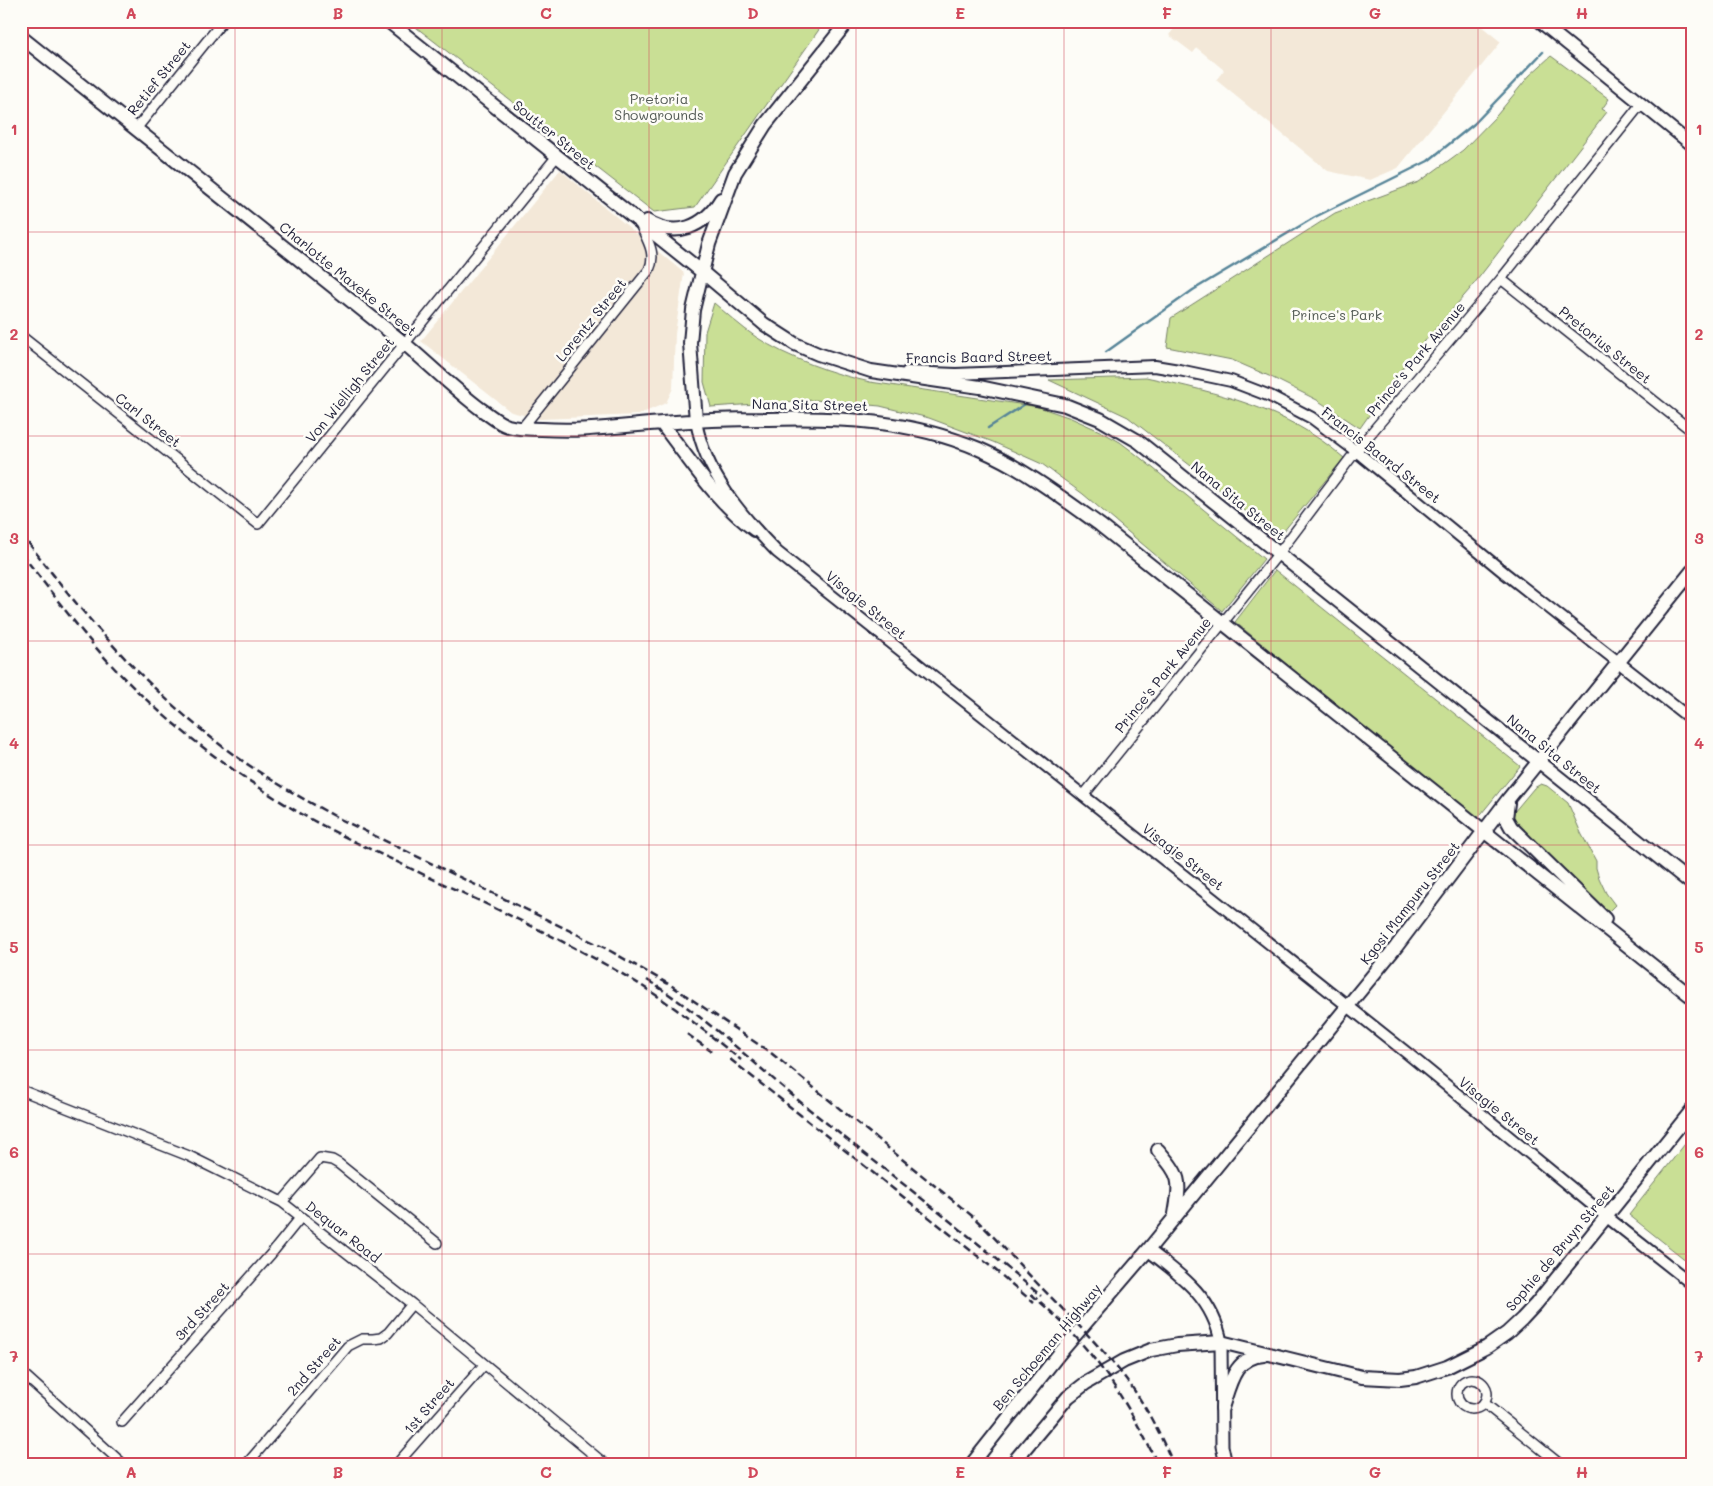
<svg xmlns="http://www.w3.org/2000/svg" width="1713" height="1486" font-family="Mali,sans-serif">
  <rect width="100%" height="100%" fill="#fdfcf7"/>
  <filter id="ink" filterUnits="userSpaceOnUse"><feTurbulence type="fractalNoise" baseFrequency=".02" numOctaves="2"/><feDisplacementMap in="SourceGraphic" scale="10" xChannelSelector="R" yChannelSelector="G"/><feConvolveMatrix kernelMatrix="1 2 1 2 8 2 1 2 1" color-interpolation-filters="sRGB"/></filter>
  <g filter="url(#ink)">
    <path fill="#f3e8d8" d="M1188,21h287l26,21 -103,126 -28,12 -42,-9 -112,-91 8,-10 -27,-22 -4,5 -24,-18 9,-11 5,4z
      M560,170l124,103 -9,61 -2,54 -7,15 -28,12 -98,4 -29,-7 -90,-71z"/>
    <path fill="#c9df95" stroke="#768068" d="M408,21h417l-130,186 -41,5z
      M1551,56l58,43 -7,10 5,3 -137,177 -64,74 -46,65 -43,-28 -48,-24 -37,-16 -65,-13 4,-29 164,-105 84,-31 44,-32 34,-35 32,-39z
      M714,303c13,11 27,24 42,34 32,21 77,37 114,45l169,25 32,11 31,14 18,10 17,13 127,104 -42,52 -139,-117 -41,-30 -49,-22 -64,-24 -49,-12 -65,-6 -104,7 -7,-25 1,-50z
      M1146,377c72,16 141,31 198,81l-66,80 -87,-72 -63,-49 -79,-37z
      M1275,570l245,196 -43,53 -242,-197z
      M1541,784l6,2 21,17 13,30 15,28v7l3,10 7,15 9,12 -9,9 -91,-92 -2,-5 1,-5 20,-24z
      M1692,1135v130l-63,-50z"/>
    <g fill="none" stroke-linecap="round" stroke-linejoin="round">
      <path stroke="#568498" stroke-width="2.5" d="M1571,24l1,-3
        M1106,352l87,-62 122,-73 113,-56 46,-37 69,-72
        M988,428l37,-24"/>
      <g stroke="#22223b" stroke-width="12">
        <path id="minor" d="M136,129l87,-108
          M1501,279l191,152
          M21,336l237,188 299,-368
          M522,428l127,-158c8,-17 -2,-30 -9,-46
          M1083,796l196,-243 77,-102 145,-172 140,-175
          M21,1090l168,66 93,46 130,102 194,161
          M282,1202l38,-44 12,2 7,4 98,79
          M21,1372l103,93
          M1457 1394a15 15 0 1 1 30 0a15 15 0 1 1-30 0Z
          M1484,1403l77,62
          M122,1422l149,-168 30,-37
          M246,1465l102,-119 14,-7h11l8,-1 7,-5 24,-29
          M396,1465l88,-100"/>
      </g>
      <g stroke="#22223b" stroke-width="14">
        <path id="tertiary" d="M907,372l49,2 199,-8 24,4 52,11 39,15 42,22 44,33 150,123 186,146
          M696,421c9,52 45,94 81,131l630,501 200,164 85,67"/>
      </g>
      <g stroke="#22223b" stroke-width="15">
        <path id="secondary" d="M1539,21l153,124
          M1148,1250c34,26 65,48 73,92l1,104 4,19"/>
      </g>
      <g stroke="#22223b" stroke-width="16">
        <path id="primary" d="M388,21l313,250 63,53 31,20 23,10 53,17 109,16 85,18 35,14 38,22 554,443
          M21,37l384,307c26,22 50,46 77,66 9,6 16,13 26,16 11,3 23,3 34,3 41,3 80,-3 120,-6 35,-3 71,-4 106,-4 73,-2 142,1 211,30 44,19 82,48 121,76l592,472
          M647,221c29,18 57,6 74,-22
          M696,421l-6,-78 3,-33 16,-66 26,-71 30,-48 83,-104
          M661,423c30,38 54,78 94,107
          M1508,803l-2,15 5,9 94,92
          M1158,1150c23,27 23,29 17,64
          M1222,1408c8,-24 12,-51 42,-53
          M971,1465l88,-111 89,-104 248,-303 113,-149 183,-227
          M1011,1465l57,-68 18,-14 38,-22 27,-11 26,-5 44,-3 141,35 38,2 16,-2 31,-10 40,-20 20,-14 15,-14 14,-15 156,-194"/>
      </g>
      <use href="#minor" stroke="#fdfcf7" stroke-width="9"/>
      <use href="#tertiary" stroke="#fdfcf7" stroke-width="10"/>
      <use href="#secondary" stroke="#fdfcf7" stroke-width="11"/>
      <use href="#primary" stroke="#fdfcf7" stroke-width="12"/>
      <path stroke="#22223b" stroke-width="2.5" stroke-dasharray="8 4" stroke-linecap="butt" d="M21,533c55,73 111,140 182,198 42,35 89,62 137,88l265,129 67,38 99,67 200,162c23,21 43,44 64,66 31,32 63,62 91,98 20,26 34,56 48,86
        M21,553c32,41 63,84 99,121 52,53 111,97 173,135 32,19 66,35 100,51 75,36 152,70 224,111 45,25 84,57 124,89
        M647,980c57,35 105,82 157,125 79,64 160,125 237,191
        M687,1034l24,17
        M730,1059l264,210 40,34
        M1031,1294c59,50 94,101 127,171"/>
    </g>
  </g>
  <path fill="none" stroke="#d1495b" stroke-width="1" stroke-opacity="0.55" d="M235,21v1444M442,21v1444M649,21v1444M856,21v1444M1064,21v1444M1271,21v1444M1478,21v1444M21,232h1671M21,436h1671M21,641h1671M21,845h1671M21,1050h1671M21,1254h1671"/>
  <g text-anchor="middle" stroke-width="5" stroke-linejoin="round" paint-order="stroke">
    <g font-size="14" fill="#22223b" stroke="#fdfcf7">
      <text transform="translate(159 78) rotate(-51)" y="5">Retief Street</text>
      <text transform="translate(554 135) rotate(39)" y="5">Soutter Street</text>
      <text transform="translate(348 279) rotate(39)" y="5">Charlotte Maxeke Street</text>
      <text transform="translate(591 320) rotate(-51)" y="5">Lorentz Street</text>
      <text transform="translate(1605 345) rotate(39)" y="5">Pretorius Street</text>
      <text transform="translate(979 357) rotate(-1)" y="5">Francis Baard Street</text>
      <text transform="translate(1416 359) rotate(-50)" y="5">Prince's Park Avenue</text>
      <text transform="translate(350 390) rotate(-51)" y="5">Von Wielligh Street</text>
      <text transform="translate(810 405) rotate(1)" y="5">Nana Sita Street</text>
      <text transform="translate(148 420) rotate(38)" y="5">Carl Street</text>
      <text transform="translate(1381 455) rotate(38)" y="5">Francis Baard Street</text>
      <text transform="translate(1238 501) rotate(39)" y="5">Nana Sita Street</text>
      <text transform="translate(866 605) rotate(39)" y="5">Visagie Street</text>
      <text transform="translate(1163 675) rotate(-51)" y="5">Prince's Park Avenue</text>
      <text transform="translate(1554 754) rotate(39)" y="5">Nana Sita Street</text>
      <text transform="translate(1183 857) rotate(38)" y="5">Visagie Street</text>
      <text transform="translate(1410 903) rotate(-52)" y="5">Kgosi Mampuru Street</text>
      <text transform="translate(1499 1111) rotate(39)" y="5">Visagie Street</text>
      <text transform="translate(343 1232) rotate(38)" y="5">Dequar Road</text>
      <text transform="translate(1560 1248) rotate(-50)" y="5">Sophie de Bruyn Street</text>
      <text transform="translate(202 1311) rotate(-48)" y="5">3rd Street</text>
      <text transform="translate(1047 1347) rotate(-50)" y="5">Ben Schoeman Highway</text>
      <text transform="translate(314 1366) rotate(-49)" y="5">2nd Street</text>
      <text transform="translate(429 1406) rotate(-49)" y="5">1st Street</text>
    </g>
    <g font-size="14" fill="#545b56" stroke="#fdfcf7">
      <text x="659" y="104">Pretoria<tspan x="659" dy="16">Showgrounds</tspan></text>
      <text x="1337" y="320">Prince's Park</text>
    </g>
  </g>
  <rect width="1713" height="1486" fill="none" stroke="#fdfcf7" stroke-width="55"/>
  <rect x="28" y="28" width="1658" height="1430" fill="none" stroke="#d1495b" stroke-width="2"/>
  <g font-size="16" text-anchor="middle" font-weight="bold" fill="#d1495b">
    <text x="131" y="19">A</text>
    <text x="338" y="19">B</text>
    <text x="546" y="19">C</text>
    <text x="753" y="19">D</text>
    <text x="960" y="19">E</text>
    <text x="1167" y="19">F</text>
    <text x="1375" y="19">G</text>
    <text x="1582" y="19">H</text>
    <text x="14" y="135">1</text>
    <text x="1699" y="135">1</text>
    <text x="14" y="340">2</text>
    <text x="1699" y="340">2</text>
    <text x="14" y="544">3</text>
    <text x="1699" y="544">3</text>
    <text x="14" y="749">4</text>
    <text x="1699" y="749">4</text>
    <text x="14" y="953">5</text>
    <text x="1699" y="953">5</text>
    <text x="14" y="1158">6</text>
    <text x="1699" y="1158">6</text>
    <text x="14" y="1362">7</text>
    <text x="1699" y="1362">7</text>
    <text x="131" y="1478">A</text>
    <text x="338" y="1478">B</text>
    <text x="546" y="1478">C</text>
    <text x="753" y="1478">D</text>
    <text x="960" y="1478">E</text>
    <text x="1167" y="1478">F</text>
    <text x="1375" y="1478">G</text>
    <text x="1582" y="1478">H</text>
  </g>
</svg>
